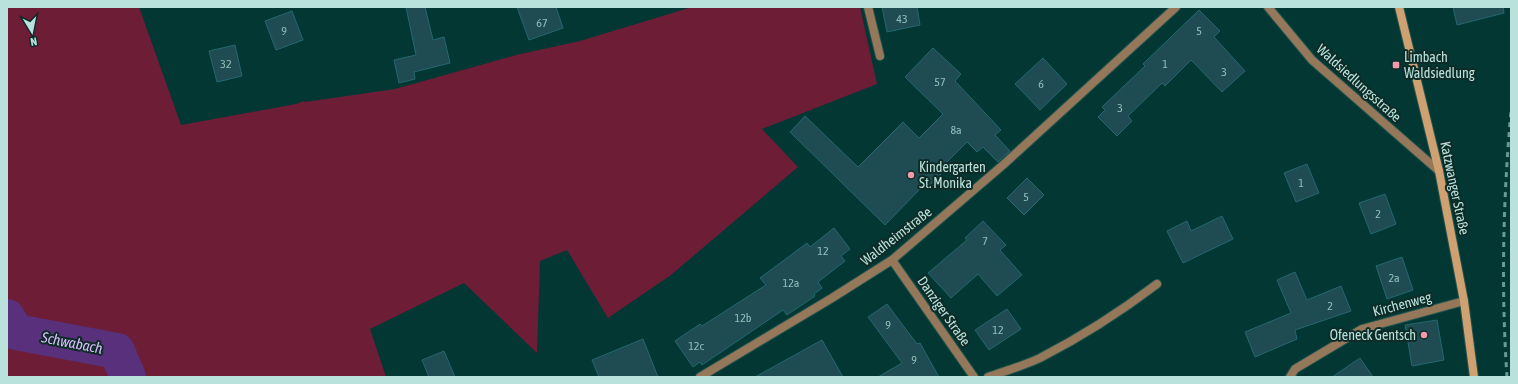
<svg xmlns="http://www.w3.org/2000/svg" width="1518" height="384" font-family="'Asap Condensed',sans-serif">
  <rect width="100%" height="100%" fill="#033733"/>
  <path fill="#6d1d35" d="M7,7h132l42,118 115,-21 8,-3 1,1 90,-13 121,-34 64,-14 112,-34h168l17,77 -115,45 36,38 -127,108 -63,43 -41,-68 -27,11 -3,92 -73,-70 -94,46 16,48h-379z"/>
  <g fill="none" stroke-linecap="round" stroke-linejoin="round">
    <path stroke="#59307b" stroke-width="36" d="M7,317l9,15 101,19 11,26"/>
  </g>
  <path fill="#1f4c52" stroke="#236871" d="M406,7h19l8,33 11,-3 6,26 -36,9 1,7 -16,4 -5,-23 22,-5z
    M517,7h39l7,21 -34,12z
    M882,7h35l3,18 -33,7z
    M1453,7h50l1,6 -47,12z
    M1199,10l21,21 -6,6 31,34 -23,21 -31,-32 -26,26 -3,-3 -34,33 4,5 -15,15 -19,-19 7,-7 -3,-3 43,-41 -2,-2z
    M292,11l11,29 -27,10 -11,-29z
    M235,45l7,31 -25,6 -8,-31z
    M933,48l28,26 -6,7 46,49 -6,5 15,16 -12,11 -15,-15 -6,5 -10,-10 -27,27 3,3 -16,16 -3,-3 -39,40 -95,-93 15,-16 53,51 45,-45 16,16 24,-24 -38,-37z
    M1043,58l24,26 -27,26 -25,-26z
    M1307,164l12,29 -23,9 -12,-29z
    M1027,178l17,17 -20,20 -17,-17z
    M1385,194l11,30 -25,10 -12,-31z
    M1222,216l11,23 -50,24 -16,-32 20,-10 4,10z
    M983,221l23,24 -6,5 22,25 -25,21 -19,-22 -27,24 -23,-25 39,-33 -2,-2z
    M834,228l16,21 -9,7 4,5 -27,21 4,6 -8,6 1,2 -28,19 -4,-5 -81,55 -2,-3 -7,5 -18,-26 25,-17 2,2 64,-41 -6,-7 47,-35 3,4z
    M1402,257l11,33 -26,9 -11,-33z
    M1295,272l12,28 34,-14 10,25 -56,19 2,9 -42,18 -10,-25 46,-19 -14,-33z
    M887,304l30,40 3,-1 19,34h-61l24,-14 -34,-46z
    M1007,309l14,20 -32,21 -14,-20z
    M1437,320l7,40 -32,6 -7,-41z
    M643,339l15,38h-59l-7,-17z
    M822,340l21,37h-88z
    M444,351l11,26h-26l-7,-17z
    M1360,358l13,19h-41z"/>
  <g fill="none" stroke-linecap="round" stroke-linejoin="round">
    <g stroke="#245651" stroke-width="10">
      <path id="lane" d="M868,7l12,49
        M988,377c17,-6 35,-11 52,-19 41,-21 80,-46 117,-74"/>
    </g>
    <g stroke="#245651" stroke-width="10">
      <path id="street" d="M1268,7l44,53 127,111
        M892,260l82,117
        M700,377l132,-79 60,-38 111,-95 173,-158
        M1290,377l5,-8 67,-40 102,-28"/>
    </g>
    <g stroke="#245651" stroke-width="10">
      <path id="secondary" d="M1399,7l40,164 25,130 10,76"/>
    </g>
    <use href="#lane" stroke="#95785a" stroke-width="8"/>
    <use href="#street" stroke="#95785a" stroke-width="8"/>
    <use href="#secondary" stroke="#cfa070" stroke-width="8"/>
    <path stroke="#6b9994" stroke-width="3" stroke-dasharray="5 5" stroke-linecap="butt" d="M1507,377c-6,-88 -4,-178 4,-266"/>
  </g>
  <g fill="#f39aac" stroke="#0f2b28" stroke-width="1.5">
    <rect x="1392" y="61" width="8" height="8" rx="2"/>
    <circle cx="911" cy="175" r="4"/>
    <circle cx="1424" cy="335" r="4"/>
  </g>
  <g text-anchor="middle" stroke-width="4" stroke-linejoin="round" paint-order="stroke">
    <g font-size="12" fill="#92bcba">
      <text x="902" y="23">43</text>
      <text x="542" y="27">67</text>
      <text x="284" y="35">9</text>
      <text x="1199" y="35">5</text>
      <text x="226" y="68">32</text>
      <text x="1165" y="68">1</text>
      <text x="1224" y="76">3</text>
      <text x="940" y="86">57</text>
      <text x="1041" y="88">6</text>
      <text x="1120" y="112">3</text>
      <text x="956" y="134">8a</text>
      <text x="1301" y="187">1</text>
      <text x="1026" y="201">5</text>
      <text x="1378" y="218">2</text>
      <text x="985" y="245">7</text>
      <text x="823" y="255">12</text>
      <text x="1394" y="282">2a</text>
      <text x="791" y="287">12a</text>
      <text x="1330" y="310">2</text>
      <text x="743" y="322">12b</text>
      <text x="888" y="329">9</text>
      <text x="998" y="334">12</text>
      <text x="696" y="350">12c</text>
      <text x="914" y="364">9</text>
    </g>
    <g font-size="14" fill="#b9e2dc" stroke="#0f2b28" text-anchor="start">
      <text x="1404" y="62">Limbach<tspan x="1404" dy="16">Waldsiedlung</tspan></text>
      <text x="919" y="172">Kindergarten<tspan x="919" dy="16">St. Monika</tspan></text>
      <text x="1416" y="340" text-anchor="end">Ofeneck Gentsch</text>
    </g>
    <g font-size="14" fill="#b9e2dc" stroke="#0f2b28">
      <text transform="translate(1359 83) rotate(42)" y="5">Waldsiedlungsstraße</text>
      <text transform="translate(1455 188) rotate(78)" y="5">Katzwanger Straße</text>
      <text transform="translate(896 236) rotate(-38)" y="5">Waldheimstraße</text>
      <text transform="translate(1402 304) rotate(-15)" y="5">Kirchenweg</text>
      <text transform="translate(944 311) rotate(55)" y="5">Danziger Straße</text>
    </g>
    <g font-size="15" font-style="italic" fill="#dcbdfd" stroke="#0f2b28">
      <text transform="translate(72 343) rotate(11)" y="5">Schwabach</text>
    </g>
  </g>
  <rect width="1518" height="384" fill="none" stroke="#b9e2dc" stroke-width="16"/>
  <g transform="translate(32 32) rotate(170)" stroke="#0f2b28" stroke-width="3" paint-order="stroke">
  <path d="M0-3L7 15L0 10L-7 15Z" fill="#b9e2dc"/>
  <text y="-6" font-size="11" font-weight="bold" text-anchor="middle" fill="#b9e2dc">N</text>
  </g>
</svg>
